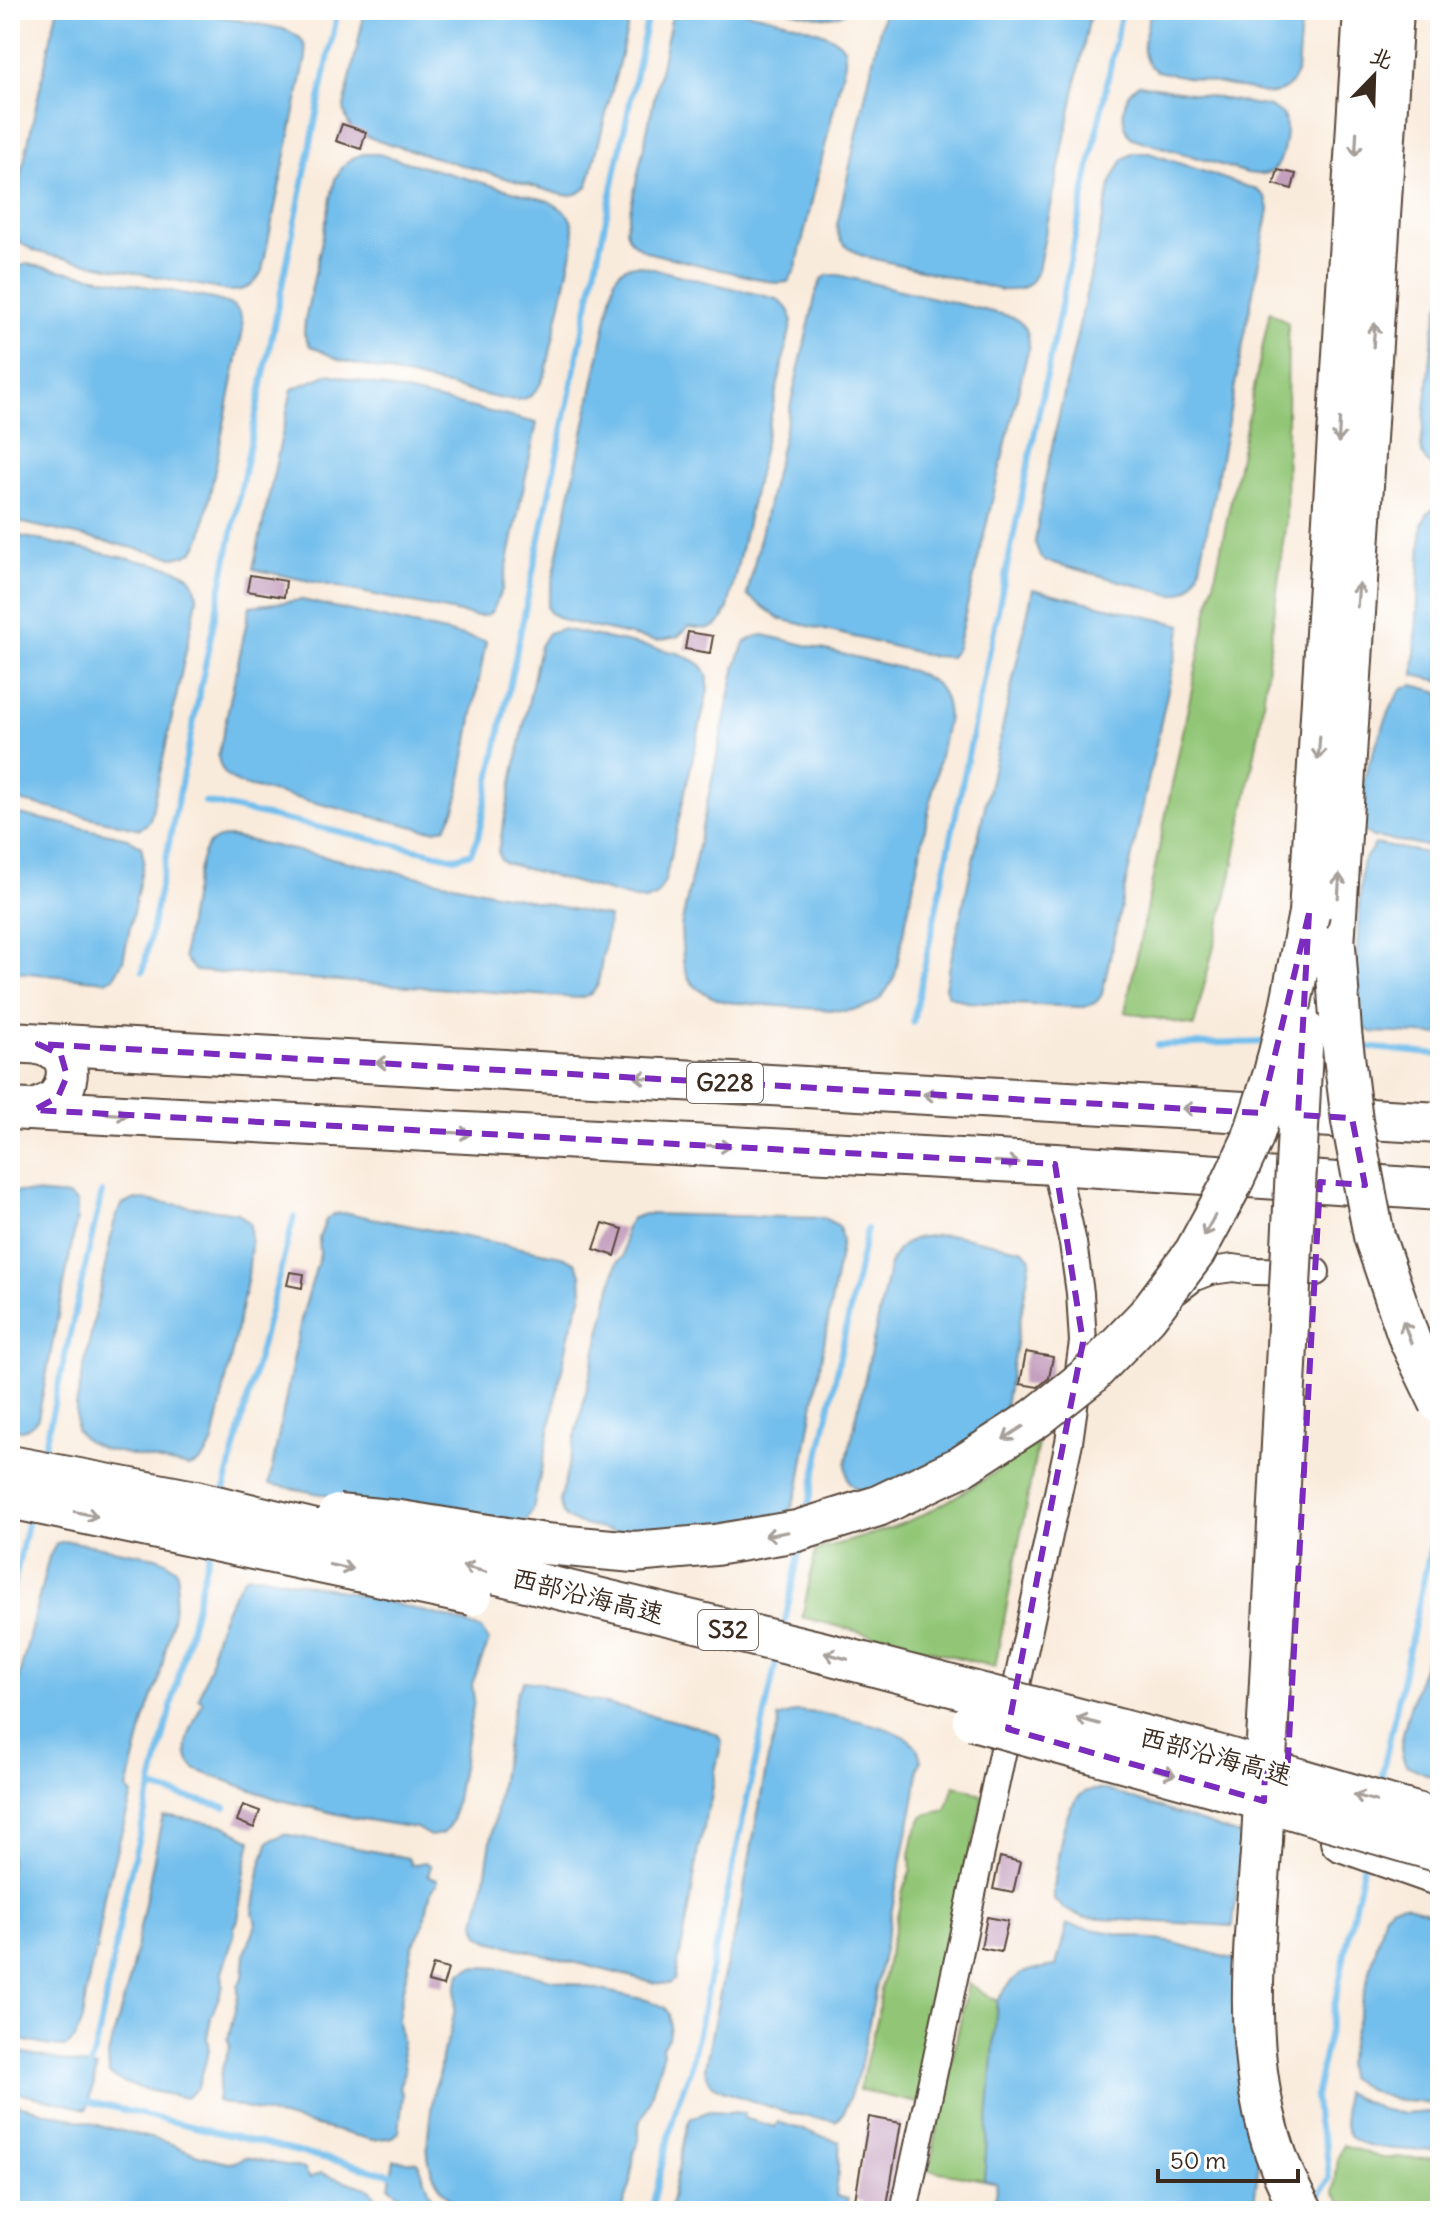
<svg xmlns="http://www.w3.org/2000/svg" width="1450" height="2221" font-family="Delius,'LXGW WenKai TC',sans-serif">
  <rect width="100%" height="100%" fill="#fff"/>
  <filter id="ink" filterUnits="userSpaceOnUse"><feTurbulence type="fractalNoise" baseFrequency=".0125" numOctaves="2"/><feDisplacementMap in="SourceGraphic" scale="16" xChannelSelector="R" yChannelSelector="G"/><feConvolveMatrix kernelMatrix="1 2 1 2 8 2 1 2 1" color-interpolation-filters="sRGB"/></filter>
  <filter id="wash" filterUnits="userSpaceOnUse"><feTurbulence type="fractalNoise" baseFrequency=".006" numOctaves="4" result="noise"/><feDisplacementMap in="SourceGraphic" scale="32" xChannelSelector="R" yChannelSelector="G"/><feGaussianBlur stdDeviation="1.8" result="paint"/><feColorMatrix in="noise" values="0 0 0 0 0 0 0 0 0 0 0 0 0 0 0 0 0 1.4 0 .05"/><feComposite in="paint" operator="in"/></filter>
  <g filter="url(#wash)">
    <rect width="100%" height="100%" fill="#f9ebdb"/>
    <path fill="#92c676" stroke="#66784a" stroke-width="2" d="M1270,311l18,12 -2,196 -26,208 -29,151 -37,148 -69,-14z
      M1038,1443l-43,224 -193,-50 14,-67c35,-10 72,-19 106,-35 41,-21 78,-46 116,-72z
      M954,1786l14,3 15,7 -65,307 -59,-13 19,-74 1,-17 24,-109 8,-20 -1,-15 4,-20 10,-20 22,-5z
      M968,1983l29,18 -13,179 -55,-10z
      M1343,2145l38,13 59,1v52h-93l-13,-18 4,-35z"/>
    <path fill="#72beec" stroke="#567485" stroke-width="2" d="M57,10h132l94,19c15,6 24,11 23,28l-44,214c-8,15 -16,20 -33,20l-176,-35 -18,-5 -13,-7 -9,-10 -2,-13z
      M365,10h267l-44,176c-8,8 -14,10 -25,9l-187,-55c-19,-8 -30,-10 -32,-33z
      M677,10c17,0 34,-1 50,0 21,1 102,19 114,34 5,5 4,11 4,18l-49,206 -8,14 -12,1 -126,-30c-13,-6 -21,-10 -24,-24l45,-209z
      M786,10h62c-18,14 -41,4 -62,0z
      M884,10h207l-53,260c-10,19 -16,21 -37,20l-141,-35c-15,-9 -22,-11 -23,-30z
      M1151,10h151l-5,62c-5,14 -12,20 -27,22l-113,-23c-23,-13 -10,-40 -6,-61z
      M1139,84l131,23c5,3 12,5 14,11 5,12 -1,46 -12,53 -8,5 -17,3 -25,2l-115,-35c-14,-13 -10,-45 7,-54z
      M1134,153h15l108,37 9,7 3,12 -69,358c-5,16 -11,26 -28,28l-126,-34 -6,-4 -5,-15 11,-68 65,-292 12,-23z
      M363,154h15l171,47c21,12 25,17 25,41l-28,130c-12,29 -20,30 -49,26l-157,-38 -30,-14 -6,-12 1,-14 30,-141c8,-14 13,-20 28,-25z
      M27,264l186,35c20,5 29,7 30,30l-41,206c-6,16 -12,22 -29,22l-163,-37v-245l4,-7z
      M637,265l140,34 13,12 2,10 -64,287c-10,23 -16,22 -39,19l-12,10 -20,4 -92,-20 -15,-8 -3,-6 68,-329c6,-10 10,-12 22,-13z
      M828,275h10l175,42c13,9 16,14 16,29l-72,302 -7,9 -18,-1 -152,-37 -33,-24 70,-306 5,-10z
      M1440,303v167c-12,-5 -18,-10 -19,-23l13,-118z
      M329,374l208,49 -35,167 -10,22 -7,4h-11l-221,-47 39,-180z
      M1440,506v175l-26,-6 8,-151c4,-9 8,-15 18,-18z
      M10,534l159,33c19,6 27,10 28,32l-46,217 -2,6 -9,7 -130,-30z
      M1033,589l149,36 -80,369c-5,9 -10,12 -20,13l-116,-5 -18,-7 -3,-8z
      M302,600l184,41 -30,166 -10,20 -9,3 -14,-1 -180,-44c-15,-6 -22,-12 -25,-28l32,-151z
      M562,629l116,24c21,9 32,13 30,37l-43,191 -9,16 -10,3 -11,-1 -130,-36 -5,-4 -2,-8 42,-205 8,-13z
      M764,635l148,36c25,11 34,17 36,46l-53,258c-12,26 -21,33 -50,36l-120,-9c-46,-16 -41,-32 -44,-75l55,-262c7,-19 7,-28 28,-30z
      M1413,685l27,7v156l-67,-11 -12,-8c-1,-6 -4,-13 -4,-19 -1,-18 33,-106 45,-122z
      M10,812l117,26 14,8 3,14 -21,101 -9,16 -9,4 -95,-10z
      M232,837l377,80 -11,67c-4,9 -9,12 -19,14l-384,-27 -11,-13v-10c4,-21 12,-91 25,-104 7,-7 14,-7 23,-7z
      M1375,844l65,11v180l-68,-3c-10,-4 -16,-7 -19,-18l9,-151z
      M10,1191l58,5 9,7v15l-39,200c-8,11 -15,14 -28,11z
      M136,1199l102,14 12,11 1,20 -3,32 -35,166c-6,13 -10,20 -24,25l-86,-18 -17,-8 -10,-11v-24l38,-183 7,-18z
      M347,1213l214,43 14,6 6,12 1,20 -13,41 -36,175 -13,20 -45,-6 -206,-40 32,-164 19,-66 -1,-16 7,-18 8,-6z
      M645,1214l179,4 15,8 3,15 -43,246 -7,20 -11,14 -132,19 -73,-17c-12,-5 -15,-9 -16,-22l57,-239 6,-5 2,-27 7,-12z
      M954,1235l70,15 7,8 -31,177 -134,57c-18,-5 -19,-11 -20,-28l45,-204c17,-28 33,-23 63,-25z
      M68,1541l88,16 10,4 10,8 2,10 -6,40 -13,61 -15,41 -17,68 5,6 -28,101 -7,52 -7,24 -8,48 -7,19 -9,8c-19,0 -37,-6 -56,-9v-325l39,-156 8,-14z
      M259,1575l88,17 99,25 35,12 8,12 -17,43 2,17 -22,120 -6,9 -5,4 -11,2 -14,-8 -67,-11 -72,-18 -81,-29c-3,-4 -7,-7 -8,-11 -6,-17 8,-42 15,-57l-4,-3c3,-11 5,-20 10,-30 3,-7 2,-17 4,-24 6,-24 18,-49 32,-69z
      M1440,1627v153l-34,-15c-3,-6 -5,-11 -5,-18 2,-23 27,-102 39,-120z
      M524,1681l17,2 45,16 109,27 22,8 5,8 -7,29 -4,29 -5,13 -2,15 -6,21 -7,51 -16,80 -6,4 -13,-1 -167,-42 -10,-6 -4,-12 7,-26 27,-168 8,-37z
      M799,1711c27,3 97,13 115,33 4,5 6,11 7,18l-3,6 -3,27 -55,273 -16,44 -8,9 -48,-8 -62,-21 -15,-8 -5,-8 -1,-9 17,-85 15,-56 31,-168 11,-34 -1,-6z
      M1107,1790l135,46 -9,90 -149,-8 -21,-10 -9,-8v-12c4,-25 7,-89 34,-97 6,-2 14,-1 19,-1z
      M170,1816l53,9 28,15 -6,30 -7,50 -4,8v8l-12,36 1,14 -12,31 -4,21 2,12 -11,38 -12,10c-27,-6 -54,-8 -77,-24l-1,-19 22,-77 30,-150 3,-11z
      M284,1834l124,24 3,7 14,-3 6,4 -3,10 9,4v4l-6,7 -8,35 -10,19 -10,44 -5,30 7,53 -6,14 4,9 -4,37 -6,5 -20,3 -156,-39 4,-30 9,-25 -2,-6 10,-44v-11l5,-7 2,-24 11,-30 -3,-12 8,-47 8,-24z
      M1404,1904l36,12v187c-38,-1 -61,-3 -92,-26l-2,-13 39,-151 8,-7z
      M1067,1925l107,18 74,20 25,82 -20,166h-261l5,-28 -13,-3 13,-179c19,-28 24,-31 59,-35z
      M472,1967l30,1 149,33 13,6 5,7 1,12 -2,11 -6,10 1,8 -15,51 -9,18v16l-5,11 -3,31 -9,29h-158c-50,-39 -36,-68 -30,-123l5,-11 2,-20 9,-23 5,-25 1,-22 4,-13z
      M10,2050l87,18 -10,41 -77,-18z
      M1344,2092l36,17 24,5 36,-3v40c-18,-1 -82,0 -91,-16 -7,-12 -5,-29 -5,-43z
      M10,2103l156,39 32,13 34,8 13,-6 59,12 6,9 11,-5 49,16 10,13 4,9h-374z
      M710,2111l35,2 -1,5 31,9 3,-5 62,20 -4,54 12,3 -5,12h-174l19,-88 3,-5z
      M394,2160l24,2 14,35 12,14h-39l-4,-15 -12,-10z"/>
    <path fill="#f9ebdb" d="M91,1448l11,2 93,20 -6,1 -87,-18z"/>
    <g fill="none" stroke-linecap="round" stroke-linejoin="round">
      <path stroke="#72beec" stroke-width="6" d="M205,802l250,56 16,-5 7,-15 171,-828
        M143,971l195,-961
        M913,1022l209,-1012
        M1157,1045l112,-3
        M1356,1046l84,9
        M42,1458l60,-266
        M223,1495l71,-278
        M807,1513l60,-284
        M10,1602l19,-87
        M783,1631l18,-87
        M151,1788l74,19
        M1379,1789l61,-286
        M89,2071l11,-42 25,-135 84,-342
        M82,2100l312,75
        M1315,2205l14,-26 -3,-33 -9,-23 -2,-25 49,-236
        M651,2211l26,-107 13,-33 87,-414"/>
    </g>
    <g id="blocks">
      <path fill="#c5a0bf" d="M342,124l24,8 -5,17 -25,-8z
        M1278,170l18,4 -4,15 -18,-5z
        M250,575l36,6 -2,16 -37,-6z
        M688,632l25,4 -3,17 -25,-4z
        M603,1223l20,6 -8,27 -21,-7z
        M290,1272l14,2 -2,14 -15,-3z
        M1026,1352l27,5 -4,21 -11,9 -18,-3z
        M243,1805l17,6 -6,17 -17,-7z
        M1000,1857l20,5 -7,31 -20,-4z
        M987,1917l21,4 -7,31 -20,-4z
        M433,1965l15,4 -5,17 -15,-4z
        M869,2117l32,6 -15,88h-26l2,-10 -7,-1z"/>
    </g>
  </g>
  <g filter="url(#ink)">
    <use href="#blocks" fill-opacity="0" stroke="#58473a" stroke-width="2"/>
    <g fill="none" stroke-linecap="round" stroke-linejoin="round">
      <g stroke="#58473a" stroke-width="30">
        <path id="minor" d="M1176,1291l17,-13 18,-7 22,-3 22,3 61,1
          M904,2211l165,-769 14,-100 -3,-49 -7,-50 -18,-79"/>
      </g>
      <g stroke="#58473a" stroke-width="44">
        <path id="highway" d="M1309,913l55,-903
          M10,1042l1430,81
          M1324,1104l69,-1094
          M10,1109l1045,55 385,26
          M34,1110c8,-3 17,-6 23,-12 10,-11 14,-31 4,-43 -5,-6 -15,-9 -23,-11
          M1262,1840c-9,125 -27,257 40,371
          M1341,1841l99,35"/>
      </g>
      <use href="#minor" stroke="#fff" stroke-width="26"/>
      <use href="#highway" stroke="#fff" stroke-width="40"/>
      <g stroke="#58473a" stroke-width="44" stroke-linecap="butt">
        <path id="highway-bridge" d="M1335,946l6,86 11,89 22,115 36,105 30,62
          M10,1466l185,35 626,151 393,102 226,66
          M10,1498l462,97
          M338,1515l62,6 145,23 89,8 81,-7 82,-14 81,-25 84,-40 74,-48 53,-42 58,-60 48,-64 34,-63 23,-49 22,-67 15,-60 20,-100
          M973,1720l244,67 223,65
          M1262,1840l41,-811"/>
      </g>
      <use href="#highway-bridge" stroke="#fff" stroke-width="40"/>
    </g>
    <defs><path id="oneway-shaft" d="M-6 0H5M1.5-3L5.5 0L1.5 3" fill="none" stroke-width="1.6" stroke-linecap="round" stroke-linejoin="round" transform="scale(2)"/></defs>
    <g stroke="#a79f9a">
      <use href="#oneway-shaft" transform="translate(1356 144) rotate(93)"/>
      <use href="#oneway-shaft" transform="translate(1374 335) rotate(-86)"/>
      <use href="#oneway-shaft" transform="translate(1339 431) rotate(93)"/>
      <use href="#oneway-shaft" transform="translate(1358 595) rotate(-86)"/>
      <use href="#oneway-shaft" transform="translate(1319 748) rotate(94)"/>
      <use href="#oneway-shaft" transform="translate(1339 886) rotate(-86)"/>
      <use href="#oneway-shaft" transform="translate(388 1063) rotate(-177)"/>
      <use href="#oneway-shaft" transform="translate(647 1078) rotate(-177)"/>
      <use href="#oneway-shaft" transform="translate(935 1095) rotate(-177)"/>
      <use href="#oneway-shaft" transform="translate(1194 1109) rotate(-177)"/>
      <use href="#oneway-shaft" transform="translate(116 1114) rotate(3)"/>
      <use href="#oneway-shaft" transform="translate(459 1133) rotate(3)"/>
      <use href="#oneway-shaft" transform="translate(719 1146) rotate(3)"/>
      <use href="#oneway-shaft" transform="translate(1007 1162) rotate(3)"/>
      <use href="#oneway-shaft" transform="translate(1209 1226) rotate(119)"/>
      <use href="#oneway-shaft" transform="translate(1407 1332) rotate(-110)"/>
      <use href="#oneway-shaft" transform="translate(1013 1433) rotate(147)"/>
      <use href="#oneway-shaft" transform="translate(86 1514) rotate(12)"/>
      <use href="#oneway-shaft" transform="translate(776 1534) rotate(170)"/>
      <use href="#oneway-shaft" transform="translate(341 1567) rotate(12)"/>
      <use href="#oneway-shaft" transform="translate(474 1569) rotate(-166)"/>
      <use href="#oneway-shaft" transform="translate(836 1656) rotate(-165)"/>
      <use href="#oneway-shaft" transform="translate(1088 1721) rotate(-165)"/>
      <use href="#oneway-shaft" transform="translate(1164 1772) rotate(15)"/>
      <use href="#oneway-shaft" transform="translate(1365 1798) rotate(-164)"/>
    </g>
  </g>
  <path fill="none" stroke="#7b2cbf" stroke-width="6" stroke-dasharray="16 10" stroke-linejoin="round" d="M1309,913l-11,202 54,3 13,67 -45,-3 -33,594 -22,-7 -1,32 -256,-72 75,-387 -28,-178 -1021,-54 24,-13 9,-21 -6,-21 -23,-11 1223,69z"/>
  <g text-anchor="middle" stroke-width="6" stroke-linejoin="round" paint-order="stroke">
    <g fill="#fff" stroke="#766a62" stroke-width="2">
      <rect x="687" y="1063" width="76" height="40" rx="6"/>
      <rect x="698" y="1610" width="60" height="40" rx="6"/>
    </g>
    <g font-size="24" font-weight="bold" fill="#3b2a1e">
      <text x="725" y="1091">G228</text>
      <text x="728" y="1638">S32</text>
    </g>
    <g font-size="26" fill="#3b2a1e" stroke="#fff">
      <text transform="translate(588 1596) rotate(14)" y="9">西部沿海高速</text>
      <text transform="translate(1216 1756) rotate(15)" y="9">西部沿海高速</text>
    </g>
  </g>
  <rect width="1450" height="2221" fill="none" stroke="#fff" stroke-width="40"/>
  <g transform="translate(1374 76) rotate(23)" stroke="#ffffff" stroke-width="6" paint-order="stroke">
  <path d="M0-6L14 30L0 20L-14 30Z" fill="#3b2a1e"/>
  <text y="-12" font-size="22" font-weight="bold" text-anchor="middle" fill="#3b2a1e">北</text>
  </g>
  <path d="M1158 2169v12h140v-12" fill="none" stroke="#3b2a1e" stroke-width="4"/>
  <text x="1170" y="2169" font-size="24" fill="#3b2a1e" stroke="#ffffff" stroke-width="6" paint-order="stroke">50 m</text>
</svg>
